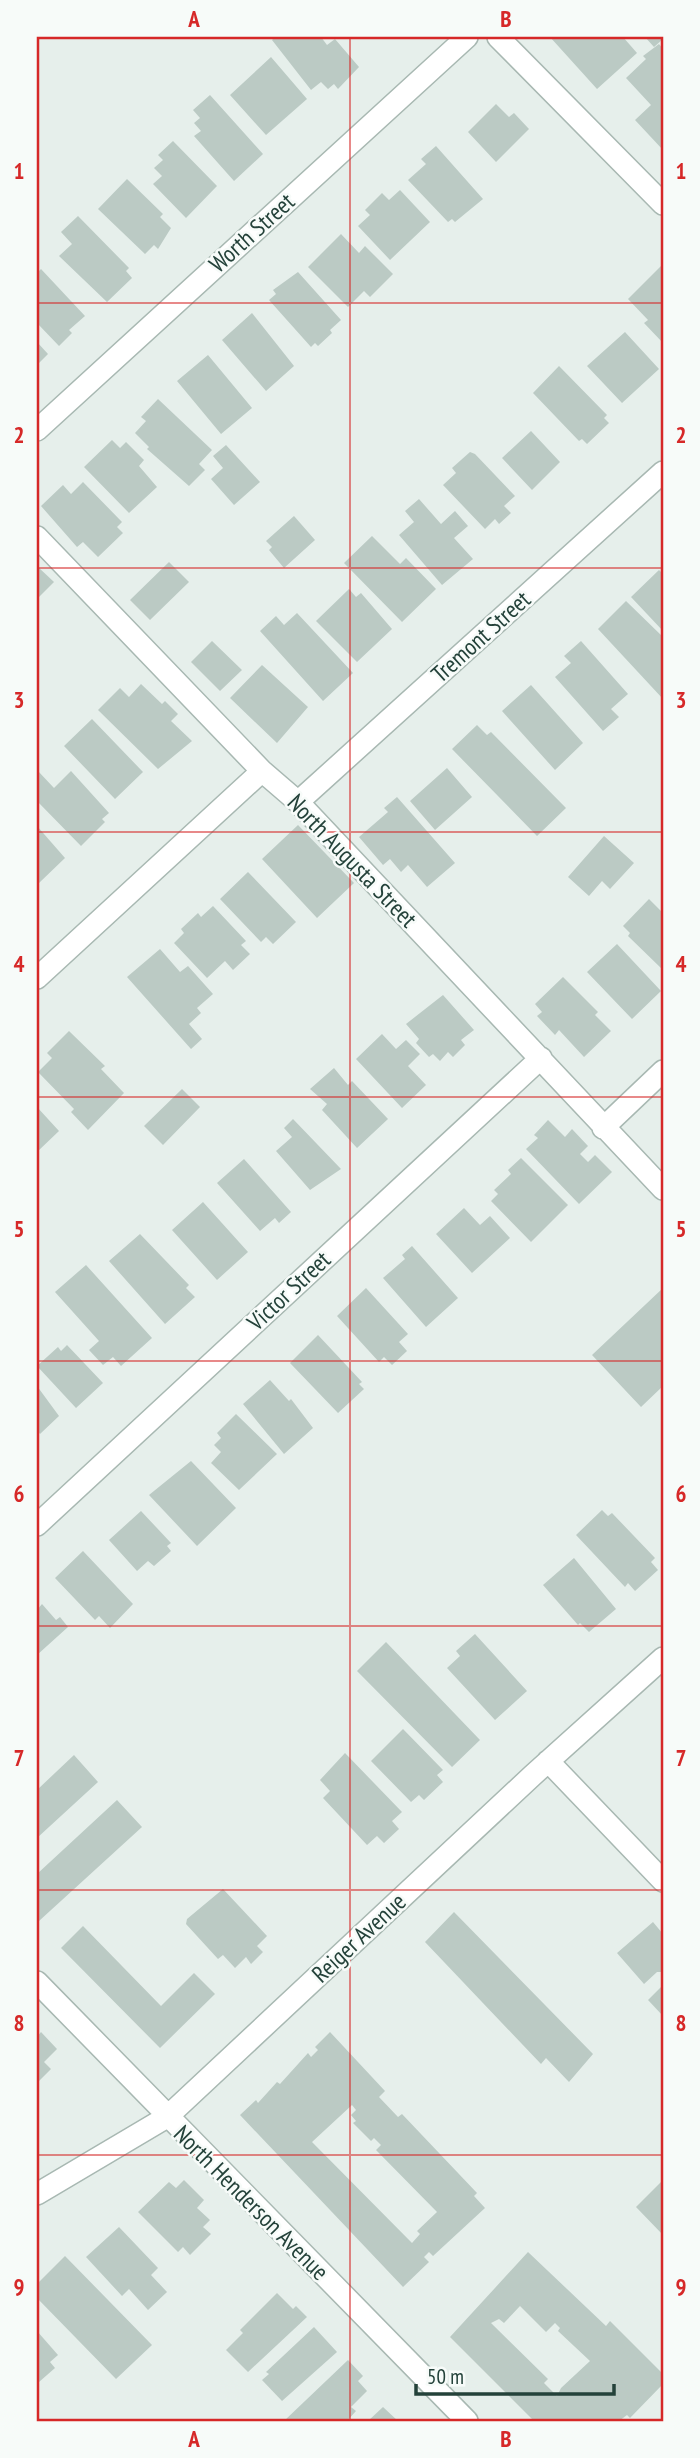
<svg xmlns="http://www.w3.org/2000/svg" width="700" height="2458" font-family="'PT Sans Narrow',sans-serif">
  <rect width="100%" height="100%" fill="#e6efeb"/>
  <path fill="#bbcac4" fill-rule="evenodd" d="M275,37h46l6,8 8,-6 24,28 -21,22 -4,-5 -6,5 -7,-7 -10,8 -39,-50z
    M550,37h73l14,16 -40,36z
    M645,37h18v2l-9,8z
    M659,44l4,5v101l-28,-30 16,-15 -25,-27 20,-19 -3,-3z
    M271,57l36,42 -41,36 -36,-40z
    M210,95l53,59 -29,27 -40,-45 7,-5 -7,-8 6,-5 -7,-8z
    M496,104l13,13 5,-4 15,16 -33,33 -28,-30z
    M173,141l44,45 -31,32 -33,-34 9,-8 -8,-8 9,-8 -5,-5z
    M436,146l47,53 -28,23 -3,-3 -4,3 -40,-42 18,-16 -5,-5z
    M127,179l36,35 -3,3 11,11 -13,21 -4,-4 -9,9 -47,-45z
    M400,190l30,32 -40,38 -32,-34 12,-11 -5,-5 17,-17 7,7z
    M78,216l51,52 -3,3 6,7 -25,24 -48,-46 13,-12 -11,-12z
    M341,234l18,19 6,-7 28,28 -23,23 -6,-6 -16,16 -40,-40z
    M663,264v79l-19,-20 4,-3 -20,-21z
    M41,269l44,47 -16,14 3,3 -13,13 -22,-23v-50z
    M298,272l43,48 -11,10 2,3 -14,13 -3,-3 -4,4 -42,-47 7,-6 -3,-4z
    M252,313l42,53 -28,25 -44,-51z
    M625,332l34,37 -37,34 -35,-37z
    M37,342l11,12 -11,11z
    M208,355l44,53 -31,26 -44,-53z
    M559,366l48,49 -3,3 5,5 -22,21 -5,-5 -3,2 -46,-48z
    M158,399l54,51 -13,14 6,6 -16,16 -42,-37 2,-2 -14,-14 11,-12 -5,-4z
    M531,431l29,31 -28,28 -30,-32z
    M112,440l8,8 6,-6 18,18 -5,6 18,21 -28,26 -45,-46z
    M226,445l34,37 -26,23 -23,-26 12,-11 -10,-12z
    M470,452l5,2 40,42 -11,10 7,7 -12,11 -4,-5 -10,10 -42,-44 13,-12 -4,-5z
    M83,482l39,40 -5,5 6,6 -25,24 -15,-15 -6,5 -36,-41 22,-21 8,9z
    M419,499l22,25 14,-13 13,15 -14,12 19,21 -31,26 -43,-50 15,-13 -9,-11z
    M294,516l21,24 -31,28 -15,-18 3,-3 -6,-6z
    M372,536l28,28 6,-6 30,31 -34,33 -58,-59z
    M169,562l20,20 -39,38 -20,-20z
    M37,566l17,16 -17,17z
    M659,570l4,4v57l-32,-34z
    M349,589l7,8 5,-4 31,36 -35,33 -41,-41z
    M626,601l37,36v62l-65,-70z
    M297,613l56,60 -30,28 -63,-70 16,-15 8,9z
    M212,641l30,29 -22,21 -29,-29z
    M581,641l47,53 -17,15 8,8 -16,14 -48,-54 16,-14 -7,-7z
    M262,665l46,42 -31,36 -47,-45z
    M141,684l21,20 3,-3 13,13 -7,7 21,20 -34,28 -60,-59 22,-22 9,9z
    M531,685l52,58 -28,27 -53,-59z
    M92,719l51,53 -28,27 -51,-53z
    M477,725l10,10 4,-3 75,76 -29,28 -85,-87z
    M447,768l25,29 -37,33 -25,-29z
    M38,771l16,17 17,-17 38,42 -7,6 3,3 -24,24 -44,-45z
    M397,797l58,66 -28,24 -19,-22 -7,7 -11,-13 -7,6 -24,-28 29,-25 -4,-4z
    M298,825l56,58 -37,35 -55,-59z
    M37,826l28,32 -26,25 -2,-2z
    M604,836l30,27 -24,26 -8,-8 -13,15 -21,-19z
    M248,872l48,50 -23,22 -7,-7 -5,5 -41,-43z
    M649,899l14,14v57l-35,-34 2,-3 -7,-7z
    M213,906l33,35 -5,4 9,9 -17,16 -8,-9 -18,17 -33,-35 10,-10 -3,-4 17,-16 3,4z
    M617,944l44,47 -29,28 -45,-47z
    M160,949l20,23 8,-6 25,28 -16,14 4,5 -12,11 13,15 -11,10 -64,-72z
    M563,977l35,35 -3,3 16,16 -27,26 -25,-27 -4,5 -18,-19 5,-4 -7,-8z
    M443,995l31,35 -13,10 4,5 -12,12 -5,-5 -8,9 -7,-7 -4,3 -13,-14 3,-4 -13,-15z
    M69,1031l36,35 -4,3 23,24 -36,37 -17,-18 3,-3 -36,-37 14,-14 -5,-5z
    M382,1034l14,15 10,-9 14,14 -12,12 18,19 -24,23 -46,-49z
    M334,1068l14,17 4,-4 36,38 -31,29 -35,-38 5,-6 -17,-15z
    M182,1089l18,18 -37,38 -19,-19z
    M37,1107l22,24 -22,21z
    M293,1119l48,50 -31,21 -34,-39 16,-14 -8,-9z
    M548,1120l17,17 7,-8 16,17 -8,8 8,8 7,-7 17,17 -33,32 -53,-55 12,-11 -4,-3z
    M521,1158l47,47 -37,37 -40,-41 7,-7 -4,-4 17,-16 -3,-4z
    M244,1159l47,53 -12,11 -4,-5 -15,13 -43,-48z
    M203,1202l45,50 -31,28 -45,-50z
    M464,1208l16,17 10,-9 20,22 -38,35 -36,-39z
    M140,1234l49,51 -3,3 9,9 -30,27 -56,-63z
    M412,1246l46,52 -32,29 -43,-49 22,-19 -3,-4z
    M86,1265l66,73 -31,28 -8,-9 -10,8 -14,-15 10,-9 -44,-49z
    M366,1288l42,46 -9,8 8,9 -15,14 -8,-8 -5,5 -42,-46z
    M663,1288v98l-22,21 -49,-52z
    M318,1335l44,47 -3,2 5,5 -26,24 -48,-50z
    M67,1345l36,38 -27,25 -39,-42 21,-19 3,4z
    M270,1380l19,21 2,-2 22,29 -29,26 -41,-50z
    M37,1386l22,30 -19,18 -3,-4z
    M236,1414l41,40 -38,36 -28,-27 10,-11 -7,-7 7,-7 -4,-5z
    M191,1461l45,47 -39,38 -48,-51z
    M602,1510l6,6 4,-3 43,45 -4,4 7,8 -23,21 -7,-8 -3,4 -49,-52z
    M141,1511l30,32 -4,3 4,5 -17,15 -6,-5 -11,10 -28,-31z
    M83,1551l50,53 -23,24 -11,-12 -4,4 -40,-42z
    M574,1558l42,51 -27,23 -9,-9 -2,2 -35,-40z
    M42,1604l14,16 4,-3 8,10 -31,28v-45z
    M475,1634l52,57 -32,29 -48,-52 13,-12 -4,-5z
    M386,1642l94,98 -28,27 -95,-96z
    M403,1729l40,41 -6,5 6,7 -19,18 -5,-5 -8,7 -40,-41z
    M345,1753l57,59 -10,9 7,8 -15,14 -7,-7 -10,9 -44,-47 7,-7 -10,-11z
    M74,1755l24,27 -61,56v-48z
    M117,1800l25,27 -103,94 -2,-3v-44z
    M223,1889l44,47 -10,10 6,6 -12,12 -5,-7 -11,11 -12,-13 -5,4 -32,-35 1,-5z
    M454,1912l139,142 -24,28 -23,-24 -5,6 -116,-122z
    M653,1922l10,12v38h-6l-13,12 -27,-31z
    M83,1926l78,80 33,-33 21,21 -55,54 -99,-100z
    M663,1985v31l-15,-16z
    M41,2032l16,17 -13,13 7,7 -14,14v-46z
    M330,2032l55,59 -6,6 19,20 4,-3 75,79 -3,3 11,12 -52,48 -4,-4 -5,5 5,5 -26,25 -163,-172 16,-15 2,3 19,-21 3,2 28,-31 3,4 7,-7 -3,-3zM352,2105l4,5 -5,5 5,6 -3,2 18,18 3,-3 7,7 -5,5 61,62 -20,19 3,3 -8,9 -100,-101z
    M184,2180l20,20 -7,8 13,12 -7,7 8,7 -21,21 -7,-8 -5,5 -40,-40 31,-30 7,6z
    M663,2180v55l-27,-28z
    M119,2227l39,41 -7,7 16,17 -19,18 -19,-21 -7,7 -36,-39z
    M528,2252l78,74 4,-5 53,53v10l-33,34 -3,-3 -8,6h-85l-84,-84zM520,2306l26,26 9,-9 5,5 -2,3 32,30 -29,27 -4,8 -13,-13 4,-4 -57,-56 8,-4 5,4z
    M65,2256l87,89 -36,34 -79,-81v-14z
    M277,2293l16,16 3,-3 11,11 -59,55 -22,-22 17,-17 -3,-3z
    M314,2327l23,25 -55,49 -20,-21 7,-6 -3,-2z
    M37,2331l21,24 -8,7 5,6 -16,14z
    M348,2360l15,16 -5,5 9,10 -16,16 5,4 -9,10h-63z
    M383,2407l15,14h-30z"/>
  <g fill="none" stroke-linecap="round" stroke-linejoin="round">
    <g stroke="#a8b8b2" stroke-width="24">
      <path id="minor" d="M37,430l430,-393
        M37,537l225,234 36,31 365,387
        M298,802l365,-330
        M37,978l225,-207
        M603,1128l60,-57
        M37,1525l504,-467
        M548,1761l115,120
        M37,1982l430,439
        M37,2194l130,-77 366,-342 130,-117"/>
    </g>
    <g stroke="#a8b8b2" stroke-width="24">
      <path id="tertiary" d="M498,37l165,167"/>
    </g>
    <use href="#minor" stroke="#fff" stroke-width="21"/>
    <use href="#tertiary" stroke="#fff" stroke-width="21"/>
  </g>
  <path fill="none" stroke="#d62828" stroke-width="2" stroke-opacity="0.55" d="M350,37v2384M37,303h626M37,568h626M37,832h626M37,1097h626M37,1361h626M37,1626h626M37,1890h626M37,2155h626"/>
  <g text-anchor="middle" stroke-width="5" stroke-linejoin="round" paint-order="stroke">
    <g font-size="24" fill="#24423a" stroke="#f7fbf9">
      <text transform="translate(252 233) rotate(-42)" y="8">Worth Street</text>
      <text transform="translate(481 637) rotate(-42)" y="8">Tremont Street</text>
      <text transform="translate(352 861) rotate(46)" y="8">North Augusta Street</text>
      <text transform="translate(289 1291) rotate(-43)" y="8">Victor Street</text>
      <text transform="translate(359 1938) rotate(-43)" y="8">Reiger Avenue</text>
      <text transform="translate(251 2203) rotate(45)" y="8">North Henderson Avenue</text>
    </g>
  </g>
  <rect width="700" height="2458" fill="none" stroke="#f7fbf9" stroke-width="77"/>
  <path d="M416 2384v10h198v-10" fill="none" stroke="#24423a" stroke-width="3.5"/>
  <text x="427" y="2384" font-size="21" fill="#24423a" stroke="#f7fbf9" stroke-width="5" paint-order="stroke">50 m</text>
  <rect x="38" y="38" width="624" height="2382" fill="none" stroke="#d62828" stroke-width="2.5"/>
  <g font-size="23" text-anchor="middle" font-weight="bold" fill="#d62828">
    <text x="194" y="27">A</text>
    <text x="506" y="27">B</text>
    <text x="19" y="179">1</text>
    <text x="681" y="179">1</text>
    <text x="19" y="443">2</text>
    <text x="681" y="443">2</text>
    <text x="19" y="708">3</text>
    <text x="681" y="708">3</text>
    <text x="19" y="972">4</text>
    <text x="681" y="972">4</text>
    <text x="19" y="1237">5</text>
    <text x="681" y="1237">5</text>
    <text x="19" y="1502">6</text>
    <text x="681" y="1502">6</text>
    <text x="19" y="1766">7</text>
    <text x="681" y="1766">7</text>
    <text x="19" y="2031">8</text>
    <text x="681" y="2031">8</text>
    <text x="19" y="2295">9</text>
    <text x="681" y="2295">9</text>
    <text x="194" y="2447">A</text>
    <text x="506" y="2447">B</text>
  </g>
</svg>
